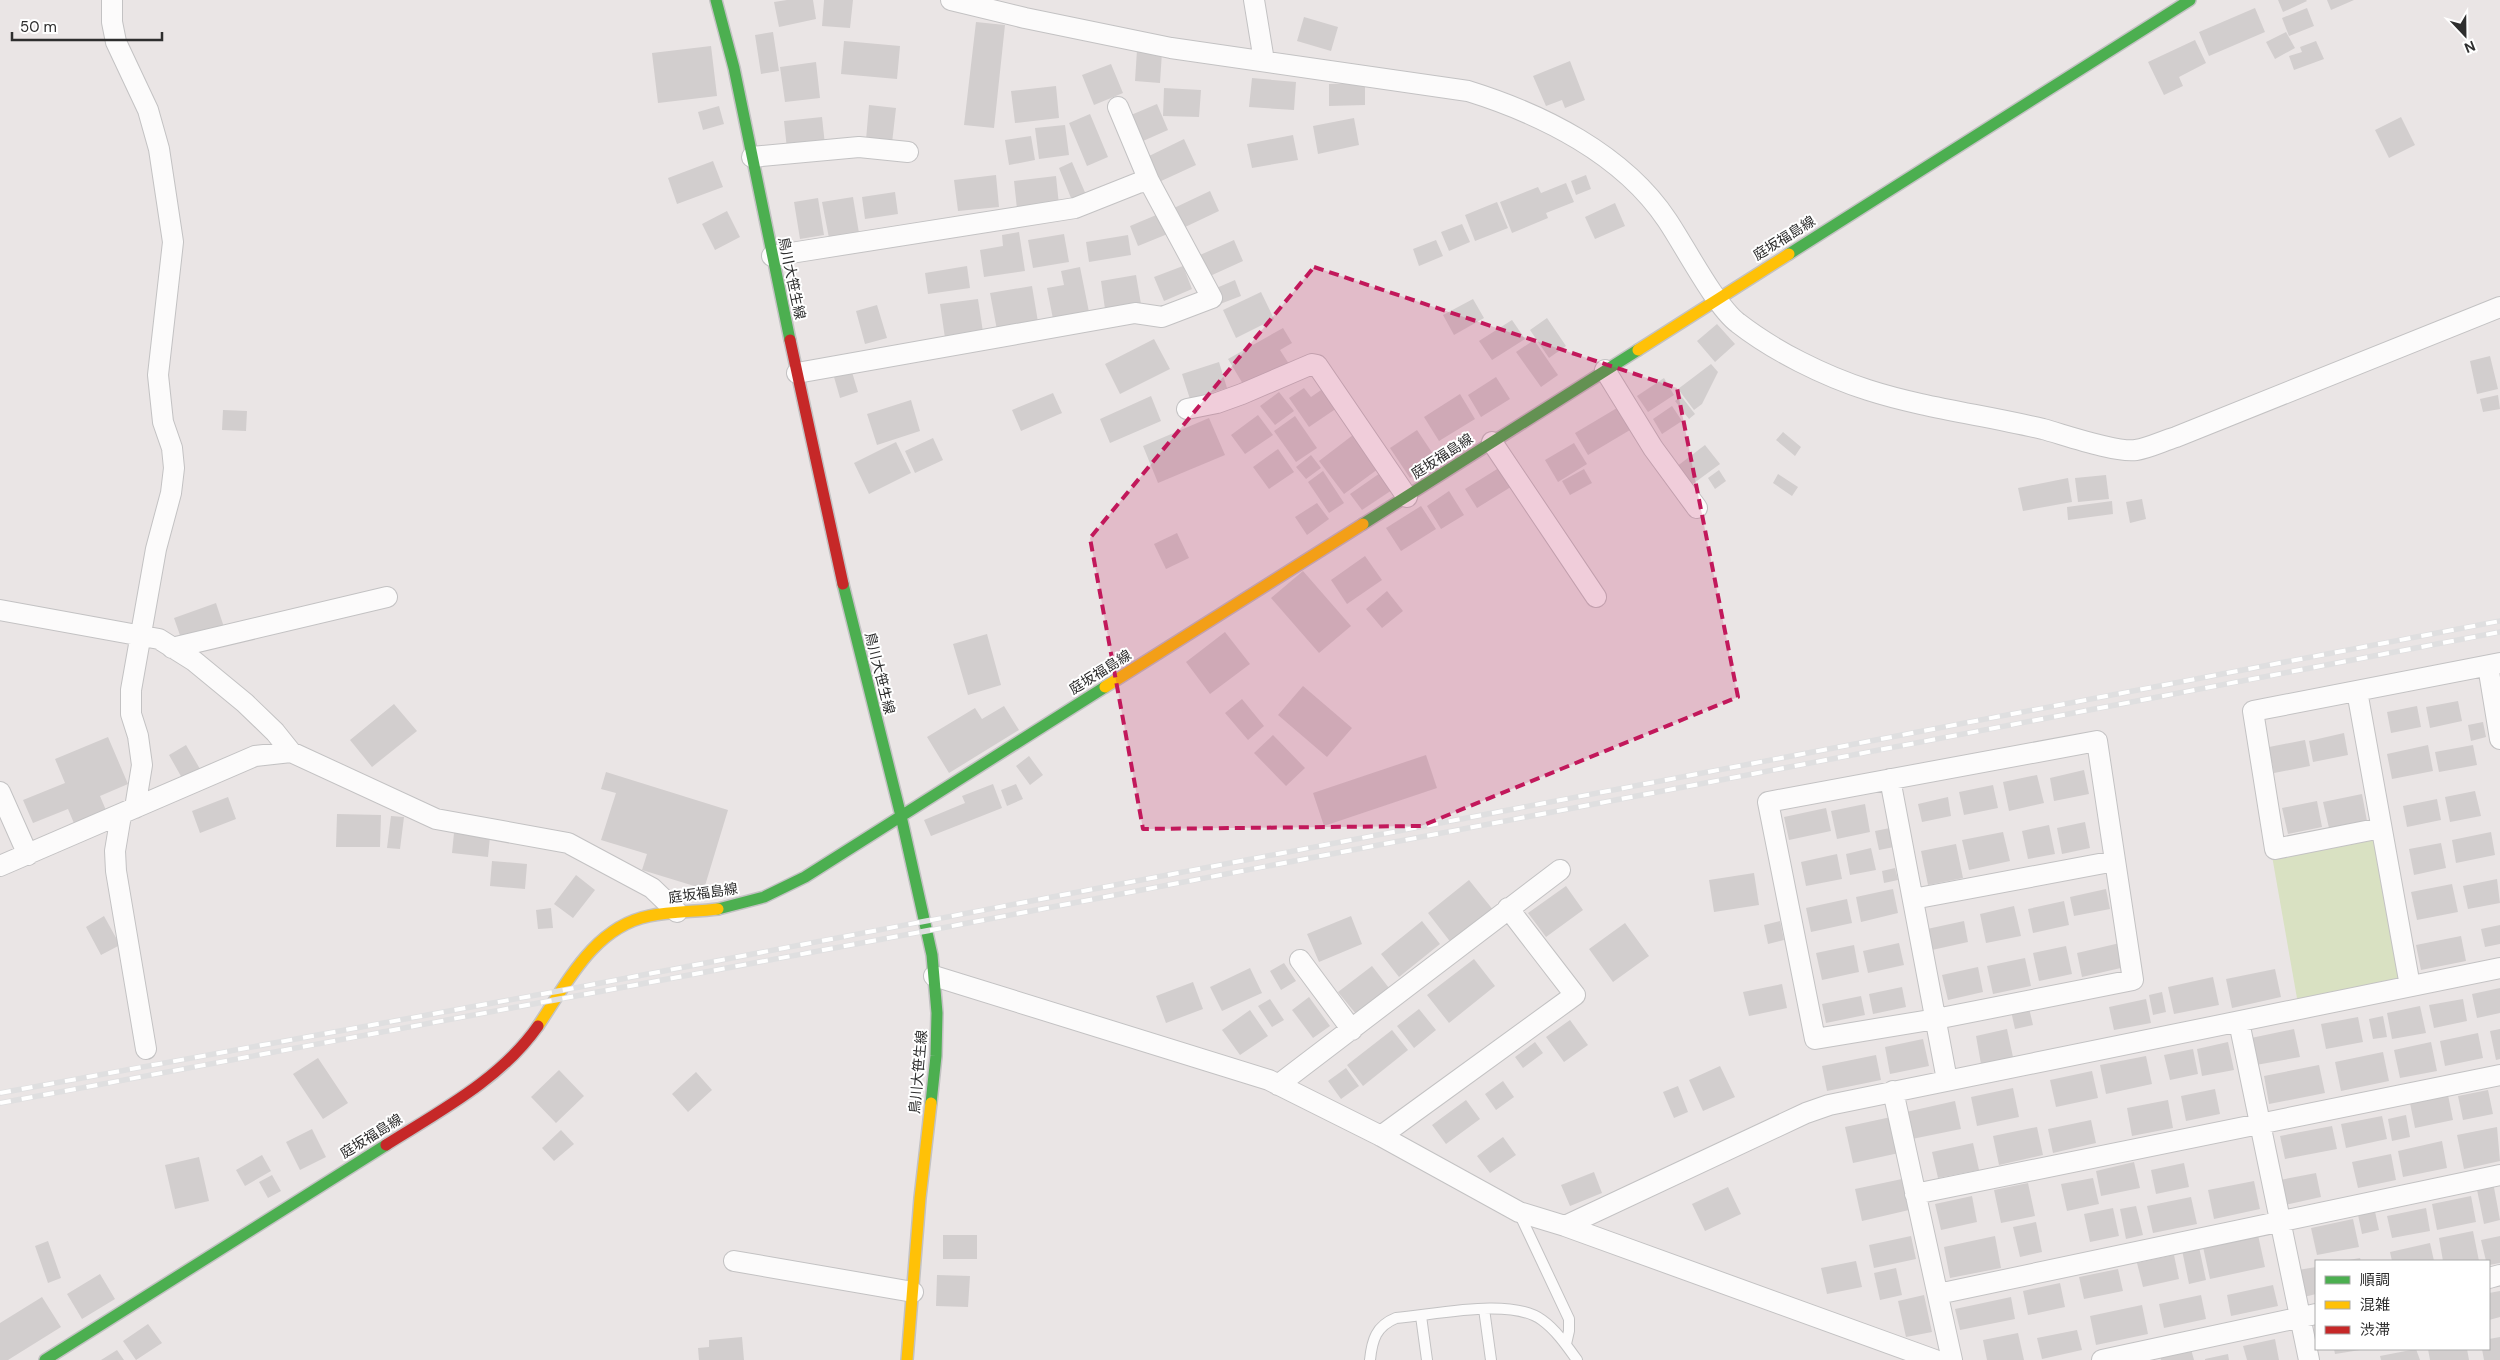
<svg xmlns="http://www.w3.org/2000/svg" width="2500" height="1360" font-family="'DM Sans','Noto Sans JP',sans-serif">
  <rect width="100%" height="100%" fill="#eae5e5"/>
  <path fill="#d9e1c2" d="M2377,835l26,147 -105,22 -26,-148z"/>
  <path fill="#d2cece" d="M787,0h26l3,19 -37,8 -5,-25z
    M824,0h29l-3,28 -28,-2z
    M2278,0h28l1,1 -24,11z
    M2327,0h27l-23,10z
    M2255,8l10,24 -56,24 -10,-24z
    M2307,8l7,18 -25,10 -7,-18z
    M1304,17l34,10 -7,24 -34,-10z
    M976,22l29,3 -11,103 -30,-3z
    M773,32l6,39 -18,3 -6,-39z
    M2286,32l9,16 -20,11 -9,-17z
    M2195,40l11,23 -27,14 4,9 -19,9 -16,-33z
    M844,41l56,5 -3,33 -56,-5z
    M2316,41l8,18 -30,11 -5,-14 13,-4 -2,-5z
    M711,46l6,50 -59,7 -6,-50z
    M1137,50l25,2 -2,31 -25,-2z
    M1570,61l15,39 -20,8 -3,-8 -16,6 -13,-30z
    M816,62l4,36 -35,4 -5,-35z
    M1111,64l12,29 -29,12 -12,-30z
    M1252,78l44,4 -2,28 -45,-3z
    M1365,83v22l-36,1v-22z
    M1056,86l3,32 -44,5 -4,-32z
    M1164,88l37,2 -2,27 -36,-1z
    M1157,104l11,26 -25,11 -12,-26z
    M869,105l27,3 -4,35 -26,-3z
    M719,106l5,18 -21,6 -5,-18z
    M1090,114l18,43 -21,9 -18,-43z
    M822,117l3,28 -38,4 -3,-28z
    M2401,117l14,28 -26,13 -14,-28z
    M1354,118l5,27 -41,9 -5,-28z
    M1065,125l4,30 -30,4 -4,-31z
    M1293,135l5,25 -46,8 -5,-24z
    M1031,136l4,24 -26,5 -4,-25z
    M1184,139l12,26 -37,17 -12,-25z
    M713,161l10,26 -46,17 -9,-26z
    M1072,162l15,35 -14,6 -14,-35z
    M996,175l3,32 -41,4 -4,-31z
    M1586,175l5,14 -15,6 -5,-14z
    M1056,176l3,29 -42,4 -3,-28z
    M1566,183l8,19 -28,11 2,5 -36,15 -12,-31 38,-15 3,6z
    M1210,191l9,20 -36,17 -9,-20z
    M895,192l3,22 -33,5 -3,-22z
    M853,197l6,36 -30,5 -7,-36z
    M818,198l6,37 -24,4 -6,-37z
    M1497,202l11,26 -33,13 -10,-26z
    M1615,203l10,23 -30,13 -10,-22z
    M727,211l13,26 -25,13 -13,-26z
    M1161,213l9,20 -32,13 -8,-20z
    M1462,224l8,18 -21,9 -8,-19z
    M1019,232l6,39 -41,6 -4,-27 23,-4 -1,-11z
    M1064,234l5,28 -36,6 -5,-28z
    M1128,235l3,20 -42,7 -3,-20z
    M1234,240l9,21 -33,15 -10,-21z
    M1436,240l7,16 -24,10 -6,-17z
    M967,266l3,22 -42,6 -3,-21z
    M1183,266l9,23 -28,12 -10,-24z
    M1080,267l9,45 -36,7 -6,-31 17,-3 -3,-14z
    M1136,275l5,29 -36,5 -4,-28z
    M1235,280l6,16 -21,8 -6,-15z
    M1032,286l6,36 -41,8 -7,-37z
    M1261,292l13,27 -38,19 -13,-28z
    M978,299l5,33 -38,6 -5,-34z
    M1473,299l11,19 -30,17 -11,-20z
    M877,305l10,33 -22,6 -9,-33z
    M1547,318l19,28 -17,12 -19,-28z
    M1512,320l13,19 -33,21 -13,-19z
    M1717,324l18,20 -20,18 -18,-21z
    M1283,328l9,15 -12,7 9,14 -43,25 -18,-30z
    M1154,339l16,30 -50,25 -15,-30z
    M1534,340l24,35 -17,12 -25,-35z
    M2490,356l8,33 -21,5 -7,-33z
    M1219,362l8,26 -37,11 -8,-25z
    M1711,364l7,8 -16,32 -8,6 -16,-21z
    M852,372l6,20 -18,6 -6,-21z
    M1496,377l14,22 -29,18 -13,-22z
    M1664,378l10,17 -26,17 -11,-16z
    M1304,388l7,9 13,-9 13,20 -28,19 -20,-29z
    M1279,392l15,19 -19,14 -15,-19z
    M1053,393l9,20 -41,18 -9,-21z
    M1460,394l15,25 -36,22 -15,-24z
    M2498,395l2,14 -17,3 -3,-13z
    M1151,396l10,25 -51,22 -10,-24z
    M1681,396l14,18 -6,5 -14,-18z
    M911,400l9,31 -43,14 -10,-31z
    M1672,406l10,15 -20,13 -9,-15z
    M1617,408l13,22 -42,25 -13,-22z
    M223,410l24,1 -1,20 -24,-1z
    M1258,415l15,20 -28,19 -14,-19z
    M1295,416l22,32 -21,14 -22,-31z
    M1209,418l16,37 -67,28 -15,-37z
    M1417,430l20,30 -27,18 -20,-30z
    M1783,432l18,15 -6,9 -19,-16z
    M1353,435l25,34 -34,25 -25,-33z
    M933,438l10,22 -28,13 -10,-22z
    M896,442l15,31 -42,21 -15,-31z
    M1574,443l13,21 -29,18 -13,-22z
    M1705,445l15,19 -30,22 -14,-19z
    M1278,449l16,23 -25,17 -16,-22z
    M1311,455l10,13 -15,11 -10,-12z
    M1502,466l12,19 -37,23 -12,-19z
    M1584,469l8,14 -22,12 -8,-14z
    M1719,470l7,11 -11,8 -7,-11z
    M1323,471l21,32 -15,10 -21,-31z
    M1383,471l12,17 -33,22 -12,-16z
    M1778,474l20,13 -6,9 -19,-13z
    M2106,475l3,24 -31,3 -3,-24z
    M2068,478l4,24 -49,9 -5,-23z
    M1449,491l15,24 -23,14 -14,-23z
    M2142,499l4,20 -16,4 -4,-21z
    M2112,501l1,13 -45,6 -1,-13z
    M1317,503l12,16 -22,16 -12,-18z
    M1421,506l15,23 -35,22 -15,-23z
    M1177,533l12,25 -23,11 -12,-25z
    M1365,556l17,24 -35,24 -16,-24z
    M1303,571l48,55 -32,27 -48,-55z
    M1387,591l16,20 -21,17 -16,-19z
    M216,603l8,24 -42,14 -8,-23z
    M1225,632l25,32 -40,30 -24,-32z
    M987,634l14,51 -33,10 -15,-51z
    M1303,686l49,42 -25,29 -49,-42z
    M1242,699l22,27 -16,14 -23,-27z
    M2458,701l4,20 -32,7 -4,-21z
    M394,704l23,27 -45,36 -22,-27z
    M1004,706l15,24 -70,43 -22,-36 48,-29 7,11z
    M2417,706l4,21 -30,6 -4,-21z
    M2483,722l3,15 -15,4 -3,-16z
    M2344,733l4,22 -35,7 -4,-21z
    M1273,735l32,33 -19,18 -32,-33z
    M108,737l20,47 -28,12 8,19 -32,13 -8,-19 -35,14 -10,-23 42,-17 -10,-24z
    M2305,740l5,26 -36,7 -5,-26z
    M186,745l14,24 -18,9 -13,-23z
    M2428,745l5,26 -41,8 -5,-25z
    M2473,745l4,20 -38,7 -4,-20z
    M1426,755l11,33 -113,38 -11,-33z
    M1029,756l14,19 -13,10 -14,-19z
    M2084,770l5,24 -35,7 -4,-23z
    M606,772l122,38 -24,79 -62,-19 5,-16 -46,-14 15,-47 -15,-4z
    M2037,775l7,28 -35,8 -6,-29z
    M993,784l9,24 -71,28 -7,-16 41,-17 -3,-7z
    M1016,784l7,15 -16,7 -6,-16z
    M1993,785l5,23 -34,7 -5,-23z
    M2475,791l6,25 -31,6 -5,-25z
    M2362,794l5,27 -38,7 -6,-26z
    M228,797l8,22 -36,14 -8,-22z
    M1948,797l3,19 -29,6 -4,-18z
    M2437,799l4,21 -34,7 -4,-21z
    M2317,801l5,26 -34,7 -6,-26z
    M1865,804l5,28 -33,7 -6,-28z
    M1826,808l5,23 -42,9 -5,-23z
    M337,814l44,1 -1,32h-44z
    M391,816l13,1 -4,32 -13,-1z
    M2085,822l5,26 -28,6 -5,-26z
    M2049,825l6,29 -27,5 -6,-28z
    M1890,828l4,19 -15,3 -4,-19z
    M2003,832l7,29 -41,9 -7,-30z
    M2491,832l4,23 -39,8 -4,-23z
    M454,833l36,4 -2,20 -36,-4z
    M2441,843l5,25 -32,7 -5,-26z
    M1956,844l7,34 -35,7 -7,-34z
    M1871,848l5,22 -26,5 -4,-21z
    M1837,854l5,25 -36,7 -5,-24z
    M492,861l35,3 -2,25 -35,-3z
    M1895,868l3,12 -14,3 -2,-12z
    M1754,873l5,32 -45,7 -5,-32z
    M576,875l19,15 -22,28 -19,-14z
    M2497,879l3,24 -32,6 -5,-23z
    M1469,880l25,31 -42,33 -24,-31z
    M2452,884l6,28 -41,8 -6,-28z
    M1566,886l17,24 -37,27 -18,-24z
    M1893,889l5,24 -37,9 -5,-25z
    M2106,889l4,20 -36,7 -4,-19z
    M1847,899l5,24 -41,9 -5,-24z
    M2064,901l5,24 -36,8 -5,-24z
    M2014,906l7,30 -35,7 -6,-29z
    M551,908l2,20 -15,1 -2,-19z
    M104,916l16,29 -19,10 -15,-28z
    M1351,916l11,28 -43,18 -12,-28z
    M1422,921l18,23 -41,33 -18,-23z
    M1780,921l4,19 -16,4 -4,-19z
    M1964,921l4,21 -36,8 -5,-21z
    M1625,923l24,33 -36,26 -24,-33z
    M2500,925v19l-15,3 -4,-18z
    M2461,936l5,25 -45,9 -5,-25z
    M1899,943l5,22 -36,8 -5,-22z
    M2120,943l5,24 -43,10 -5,-24z
    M1854,945l5,27 -37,8 -6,-27z
    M2066,946l6,28 -33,7 -6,-28z
    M2025,958l6,28 -38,8 -6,-28z
    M1474,959l21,27 -46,37 -22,-28z
    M1284,963l12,18 -15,9 -11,-19z
    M1372,966l17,22 -33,26 -18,-22z
    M1978,967l5,25 -35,8 -6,-25z
    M1250,968l12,25 -40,18 -12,-24z
    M2275,969l6,28 -49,11 -6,-29z
    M2213,977l6,28 -45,9 -6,-27z
    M1193,982l10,27 -37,14 -10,-27z
    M1782,984l5,24 -38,8 -6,-24z
    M1902,987l4,20 -33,7 -4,-20z
    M2500,988v25l-23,5 -5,-24z
    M2162,992l4,20 -13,3 -4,-20z
    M1861,996l4,19 -39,8 -4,-19z
    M1309,997l21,29 -17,12 -21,-28z
    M1270,999l14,21 -12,7 -14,-21z
    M2146,999l5,24 -37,7 -5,-23z
    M2463,999l4,22 -33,7 -5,-23z
    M2420,1006l6,27 -34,6 -5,-26z
    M2029,1008l4,17 -18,4 -4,-18z
    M1419,1009l17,21 -22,18 -17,-22z
    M1250,1010l18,26 -28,19 -18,-25z
    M2383,1016l4,21 -14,2 -4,-20z
    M2358,1017l5,25 -37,7 -5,-25z
    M1570,1020l18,25 -24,17 -18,-25z
    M2007,1029l6,28 -32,7 -5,-28z
    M2294,1029l6,28 -44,8 -5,-27z
    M2500,1029v30l-4,1 -6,-29z
    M1392,1030l16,20 -45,36 -16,-21z
    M2478,1033l5,25 -38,8 -5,-25z
    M1923,1039l6,27 -39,8 -5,-27z
    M1535,1042l8,11 -20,15 -8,-11z
    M2228,1042l6,28 -32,6 -5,-27z
    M2431,1042l6,29 -37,7 -6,-28z
    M2193,1049l5,25 -28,6 -6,-25z
    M2383,1052l6,29 -48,10 -6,-29z
    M1876,1055l5,25 -54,11 -5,-25z
    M2146,1056l6,28 -46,10 -6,-29z
    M318,1058l30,45 -25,16 -30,-45z
    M2319,1065l6,28 -56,11 -5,-28z
    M1720,1066l15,31 -32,14 -14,-31z
    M1346,1068l13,18 -18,13 -13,-18z
    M559,1070l25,26 -28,27 -25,-26z
    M2092,1071l6,27 -42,9 -6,-27z
    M696,1072l16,18 -24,22 -16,-18z
    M1503,1081l11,16 -18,13 -11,-16z
    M1678,1086l10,26 -14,6 -11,-26z
    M2013,1088l6,29 -42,9 -6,-29z
    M2215,1089l5,25 -34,7 -5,-25z
    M2447,1090l6,30 -38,8 -6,-30z
    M2488,1090l5,24 -30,6 -5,-24z
    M1466,1100l14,19 -34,25 -14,-19z
    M2168,1100l5,28 -41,8 -5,-28z
    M1955,1101l6,28 -49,10 -6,-27z
    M2406,1115l4,22 -18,4 -4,-22z
    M2382,1116l5,23 -41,9 -5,-24z
    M1891,1117l8,36 -46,10 -8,-36z
    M2091,1120l5,23 -43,10 -5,-24z
    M2332,1126l5,23 -52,10 -5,-23z
    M2037,1127l6,28 -44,10 -6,-29z
    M2497,1127l3,34 -36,8 -7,-34z
    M312,1129l14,28 -26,13 -14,-28z
    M561,1130l13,14 -20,17 -12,-13z
    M1503,1137l13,18 -26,18 -13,-17z
    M2442,1141l5,27 -44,9 -5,-26z
    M1973,1143l6,27 -41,8 -6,-26z
    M2391,1154l5,26 -38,8 -6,-26z
    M262,1155l9,16 -26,15 -9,-16z
    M199,1157l10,44 -34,8 -10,-44z
    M2134,1162l6,26 -39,8 -5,-25z
    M2184,1163l5,24 -33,7 -5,-24z
    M1594,1172l8,21 -32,13 -9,-21z
    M2316,1173l5,24 -36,8 -5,-25z
    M272,1175l9,16 -13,7 -9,-16z
    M2093,1178l6,26 -32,7 -6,-27z
    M1902,1179l7,31 -47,11 -7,-32z
    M2254,1181l6,28 -46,10 -6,-29z
    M2493,1182l7,38 -16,4 -8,-39z
    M2028,1183l7,33 -34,7 -7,-33z
    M1728,1187l13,27 -36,17 -13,-27z
    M1972,1196l5,26 -36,8 -6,-26z
    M2471,1196l5,26 -39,8 -5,-26z
    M2191,1197l6,27 -44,9 -6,-27z
    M2136,1206l7,29 -17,4 -6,-30z
    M2374,1207l5,23 -17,4 -5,-24z
    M2113,1208l6,28 -29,6 -6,-28z
    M2426,1208l4,23 -38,7 -5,-22z
    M2353,1219l6,28 -42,8 -6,-27z
    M2036,1222l6,30 -22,5 -7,-30z
    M2473,1231l6,30h-36l-4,-23z
    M943,1235h34v24h-34z
    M2258,1235l7,32 -55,12 -7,-32z
    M1911,1236l5,23 -42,9 -5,-23z
    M1995,1236l6,32 -51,10 -6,-31z
    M2500,1236v27l-11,2v-4h-3l-5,-21z
    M48,1241l13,37 -13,5 -13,-37z
    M2430,1243l4,18h-42l-2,-9z
    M2199,1247l7,33 -17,4 -7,-34z
    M2174,1255l5,24 -36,8 -6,-24z
    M2360,1258l1,3h-12v-1z
    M1856,1261l6,26 -35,7 -6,-26z
    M2316,1267v27l-12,3 -6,-27z
    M1896,1268l6,27 -22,5 -6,-27z
    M2118,1269l5,22 -39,8 -5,-22z
    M100,1274l15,25 -33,20 -15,-25z
    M937,1275l33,1 -2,31 -32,-1z
    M2060,1283l5,24 -37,8 -5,-24z
    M2273,1285l5,21 -47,10 -4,-21z
    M2500,1291v26l-11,3v-27z
    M1924,1295l8,37 -26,5 -8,-36z
    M2201,1295l5,24 -42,9 -5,-24z
    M42,1297l19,30 -53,33h-8v-37z
    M2011,1297l4,22 -55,11 -5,-21z
    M2142,1305l6,29 -52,11 -6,-29z
    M148,1324l14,19 -26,17 -13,-19z
    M2077,1330l5,20 -40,9 -5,-21z
    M2018,1333l6,27h-37l-4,-20z
    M742,1337l2,23h-45l-1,-12 11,-1v-7z
    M2500,1337v23h-16l-2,-11h7v-10z
    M2275,1339l4,21h-32l-4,-14z
    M2191,1349l3,11h-33l-1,-5z
    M2334,1349h26v1l-25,4z
    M2416,1349l4,11h-39l-1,-4z
    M2428,1349h39l2,11h-39z
    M117,1350l7,10h-23z
    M2228,1354l1,6h-24v-1z"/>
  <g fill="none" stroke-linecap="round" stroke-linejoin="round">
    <g stroke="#c3c2c3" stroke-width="12">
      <path id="lane" d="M1519,1213l50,106v12l-3,13
        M1484,1309l7,51
        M1421,1316l6,44
        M1370,1360c2,-20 6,-34 26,-42 38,-3 115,-21 146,2 14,10 25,26 35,40"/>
    </g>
    <g stroke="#c3c2c3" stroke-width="22">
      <path id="street" d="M112,0v22l4,20 32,68 11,39 14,93 -15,133 5,47 9,26 2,20 -3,25 -15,56 -25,141v24l7,22 4,29 -7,43
        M951,0l74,18 146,30 297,43c74,23 155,63 199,129 17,25 49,87 71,103 36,28 86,53 130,67 56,18 117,25 175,39 22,6 73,24 93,21 13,-2 27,-9 40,-13l324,-130
        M1254,0l10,61
        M1118,107l31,74
        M752,157l107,-10 49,5
        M772,256l303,-48 63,-25 11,-2 63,117 -50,19 -27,-4 -338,60
        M1605,370l48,78 44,60
        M1187,409l30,-6 25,-9 70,-30 5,1 90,132
        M1492,442l104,155
        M0,610l159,29 35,22 51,42 30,29 16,20
        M172,648l215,-51
        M2488,666l12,73
        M2357,691l53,295
        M2097,741l36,239 -197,39 -121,20 -47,-237z
        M1890,779l57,301
        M0,792l28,63
        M121,815l-6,36 1,20 30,178
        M2381,828l-106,21 -22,-138 247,-48
        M0,866l255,-110 36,-4 145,67 132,24 84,45 25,24
        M1913,899l202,-38
        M1300,960l52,70
        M934,976l335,104 112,56 138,76 46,14 370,134
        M2239,1022l70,338
        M1278,1085l282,-215
        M1893,1091l59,269
        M1381,1136l194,-141 -67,-87
        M1915,1194l585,-119
        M1565,1226l241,-113 23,-8 671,-137
        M734,1261l179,31
        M2489,1278l11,-3
        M1938,1294l562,-119
        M2102,1360l214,-46"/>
    </g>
    <g stroke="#c3c2c3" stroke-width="14">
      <path id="fast" d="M716,0l18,68 56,272
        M1789,254l401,-254
        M1363,524l275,-174
        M843,584l58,232 31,139 5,58 -1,43 -5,47
        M718,909l46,-12 41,-20 300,-190
        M45,1360l341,-215"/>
    </g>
    <g stroke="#c3c2c3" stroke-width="14">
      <path id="slow" d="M1638,350l151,-96
        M1105,687l258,-163
        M538,1026c29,-43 56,-99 111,-110 23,-5 46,-4 69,-7
        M907,1360l13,-162 11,-95"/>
    </g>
    <g stroke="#c3c2c3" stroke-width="14">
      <path id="jam" d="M790,340l53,244
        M386,1145c54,-34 115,-66 152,-119"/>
    </g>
    <use href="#lane" stroke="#fcfbfb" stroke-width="10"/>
    <use href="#street" stroke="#fcfbfb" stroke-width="20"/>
    <use href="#fast" stroke="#4caf50" stroke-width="11"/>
    <use href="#slow" stroke="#ffc107" stroke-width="11"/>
    <use href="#jam" stroke="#c62828" stroke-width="11"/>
    <g stroke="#dfdfe0" stroke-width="5.5">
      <path id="rail" d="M0,1093l564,-103 1936,-369
        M0,1103l926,-172 1574,-299"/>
    </g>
    <use href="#rail" stroke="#fff" stroke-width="4" stroke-dasharray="11" stroke-linecap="butt"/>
  </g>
  <path fill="#c2185b" fill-opacity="0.2" stroke="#c2185b" stroke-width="4" stroke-dasharray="10 6" stroke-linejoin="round" d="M1314,267l363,121 61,309 -317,129 -278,3 -53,-291z"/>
  <g text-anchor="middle" stroke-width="4" stroke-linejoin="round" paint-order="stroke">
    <g font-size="14" fill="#2e2e2e" stroke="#fff">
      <text transform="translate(1784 238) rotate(-32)" y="5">庭坂福島線</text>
      <text transform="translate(792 278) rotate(78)" y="5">鳥川大笹生線</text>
      <text transform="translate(1442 456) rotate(-33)" y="5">庭坂福島線</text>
      <text transform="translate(1100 672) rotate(-32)" y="5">庭坂福島線</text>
      <text transform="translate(880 673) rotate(76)" y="5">鳥川大笹生線</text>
      <text transform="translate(703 893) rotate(-8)" y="5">庭坂福島線</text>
      <text transform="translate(918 1072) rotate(-85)" y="5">鳥川大笹生線</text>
      <text transform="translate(371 1136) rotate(-32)" y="5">庭坂福島線</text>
    </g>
  </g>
  <rect x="2315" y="1260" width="175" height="90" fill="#ffffff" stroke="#ababab"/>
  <rect x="2325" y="1276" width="25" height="8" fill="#4caf50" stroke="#ababab"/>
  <text x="2360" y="1285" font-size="15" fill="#2e2e2e">順調</text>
  <rect x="2325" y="1301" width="25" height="8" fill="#ffc107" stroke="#ababab"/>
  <text x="2360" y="1310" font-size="15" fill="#2e2e2e">混雑</text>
  <rect x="2325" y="1326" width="25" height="8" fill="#c62828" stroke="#ababab"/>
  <text x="2360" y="1335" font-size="15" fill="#2e2e2e">渋滞</text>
  <g transform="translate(2465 35) rotate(158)" stroke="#ffffff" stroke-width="4" paint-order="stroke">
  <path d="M0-4L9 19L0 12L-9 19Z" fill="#2e2e2e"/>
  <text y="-8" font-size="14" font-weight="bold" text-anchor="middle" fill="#2e2e2e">N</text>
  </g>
  <path d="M12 32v8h150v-8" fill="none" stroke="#2e2e2e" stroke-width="2.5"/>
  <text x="20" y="32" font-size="15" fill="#2e2e2e" stroke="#ffffff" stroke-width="4" paint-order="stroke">50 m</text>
</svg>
